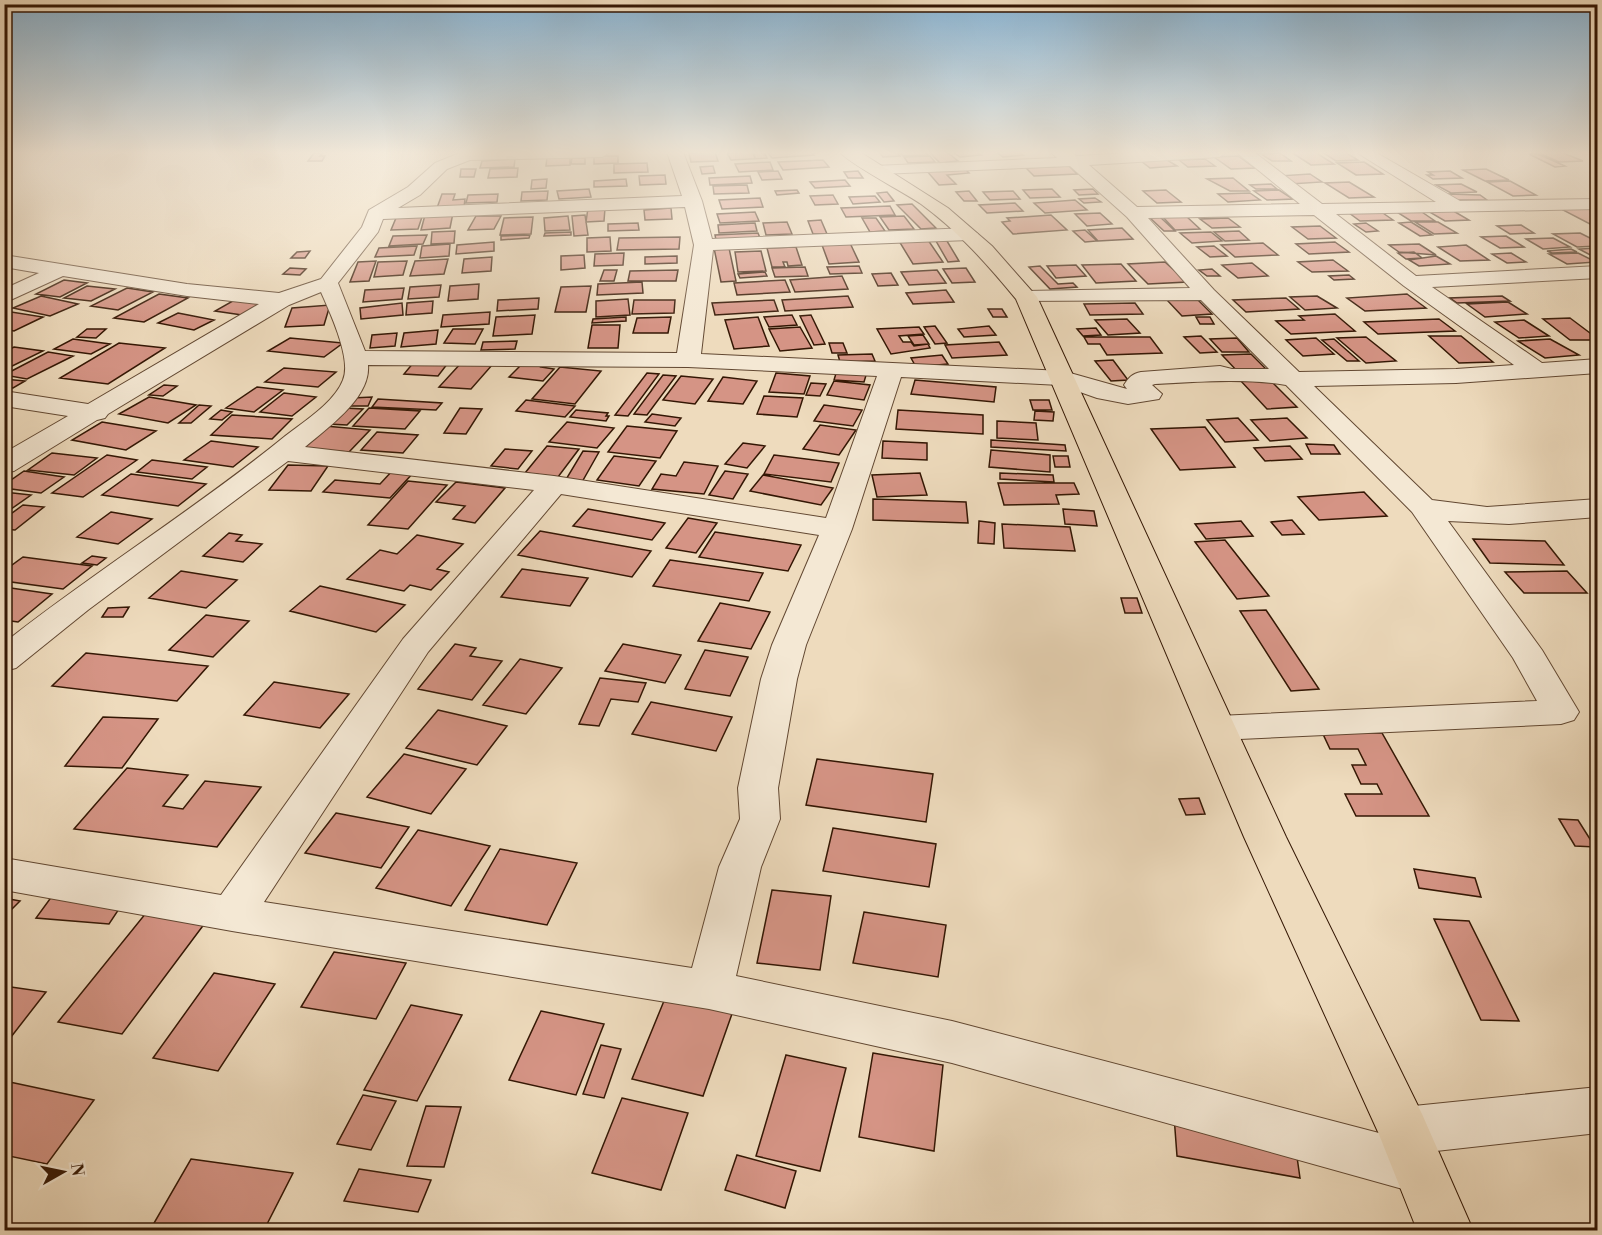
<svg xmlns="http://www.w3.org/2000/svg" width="1602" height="1235" font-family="'Libre Bodoni',serif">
  <rect width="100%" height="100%" fill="#eedbbd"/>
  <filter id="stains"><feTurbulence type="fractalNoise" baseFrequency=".00333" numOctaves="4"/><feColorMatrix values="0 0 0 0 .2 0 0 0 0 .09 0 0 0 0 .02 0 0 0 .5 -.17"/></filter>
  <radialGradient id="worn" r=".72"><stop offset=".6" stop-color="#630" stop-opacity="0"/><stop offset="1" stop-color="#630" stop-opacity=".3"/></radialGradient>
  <path fill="#d59485" stroke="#341704" stroke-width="1.5" d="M715,152l3,9 -27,1 -2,-9z
    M752,152l3,6 -1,-6h10l3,6 -36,2 -4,-7z
    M767,152h49l1,1h-5l2,2 -42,3z
    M879,152h18l3,4 -17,1z
    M899,152h26l3,3 -25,1z
    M929,152h18l11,9 -18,2z
    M953,152h23l5,3 -21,2z
    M996,152h22l5,3 -20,2z
    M1291,152h24l19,12 -23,1z
    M1322,152h23l13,8 -22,1z
    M1537,152h24l22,9 -24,1z
    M314,153h9l-3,3h5l-3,5h-14z
    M1280,153l11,8h-19l-11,-7z
    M1529,154h9l27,12 -10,1z
    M570,156v9l-24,1 1,-9z
    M594,156h24v7l-24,1z
    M930,156l5,6 -27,1 -4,-6z
    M1238,156l17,12 -24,1 -17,-12z
    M572,158h13v6h-14z
    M515,159l-1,8 -34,1 2,-7z
    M1205,159l10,7 -27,1 -9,-7z
    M823,160l6,7 -46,3 -5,-8z
    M1167,160l10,6 -27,2 -9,-7z
    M770,162l3,8 -34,2 -4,-8z
    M1364,162l19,12 -27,1 -19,-12z
    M647,163l1,9 -34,1v-9z
    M713,166l2,7 -13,1 -2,-7z
    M1069,166l8,8 -43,2 -8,-8z
    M518,168l-1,9 -29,1 2,-9z
    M964,168l5,5 -22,2 9,9 -17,1 -13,-15z
    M461,169h15l-2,8h-14z
    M1486,169l23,11 -24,1 -22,-11z
    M778,171l4,8 -20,1 -4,-8z
    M858,171l5,7h-15l-4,-6z
    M1450,171l12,7 -29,1 -6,-4h6l-5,-3z
    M1310,174l12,8 -32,2 -12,-8z
    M665,175l1,9 -26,1 -1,-9z
    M750,176l2,7 -42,2 -1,-7z
    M1233,178l16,13h-19l-23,-12z
    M547,179l-1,9 -15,1 1,-9z
    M626,179l1,7 -33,1v-6z
    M845,180l5,6 -35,2 -5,-6z
    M1510,181l26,14 -23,1 -26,-14z
    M1349,182l25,15 -25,1 -24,-15z
    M1271,184l6,5h-21l-6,-4z
    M1461,184l16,8 -26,1 -15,-8z
    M747,185l2,8 -35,1 -1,-8z
    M589,189l2,8 -32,2 -2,-8z
    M1052,189l8,8 -30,1 -7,-8z
    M1093,189l5,5 -19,1 -5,-5z
    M797,190l2,3 -22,2 -2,-4z
    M1166,190l15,12 -24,1 -14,-12z
    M1279,190l14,9 -26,1 -13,-9z
    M548,191l-1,9 -26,1 1,-9z
    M969,191l8,10h-13l-8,-9z
    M1013,191l7,8 -30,1 -7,-8z
    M887,192l7,9 -10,1 -7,-9z
    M1250,193l10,7 -32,2 -10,-8z
    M442,194h13l-2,6 12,-1 -1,8 -27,1z
    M498,194l-1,8 -31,1 2,-8z
    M1448,194l32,1 7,5h-30z
    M833,195l5,9 -23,1 -5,-9z
    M875,196l5,6 -27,2 -4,-7z
    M760,198l3,9 -41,2 -3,-9z
    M1095,198l6,4 -17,1 -5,-4z
    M1075,200l12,10 -42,3 -11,-10z
    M1015,203l8,8 -36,2 -8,-8z
    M912,204l24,24 -15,1 -24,-24z
    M890,206l5,9 -49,2 -5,-9z
    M588,208h17l-1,13 -18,1z
    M671,208l1,11 -27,1 -1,-10z
    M1416,208l19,13h-24l-19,-12z
    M1587,208l11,5v11h-8l-29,-15z
    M1377,209l16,11 -33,1 -15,-11z
    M1450,209l19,11 -24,1 -19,-11z
    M755,212l4,9 -39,2 -3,-9z
    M453,213l-3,15 -29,2 4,-15z
    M1100,213l12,11 -25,2 -12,-12z
    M585,215l3,20 -14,1 -2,-20z
    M1051,215l16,15 -54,4 -11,-12 8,-1 -3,-3z
    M476,216h25l-7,13 -26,1z
    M568,216l2,14 -25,1 -1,-13z
    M904,216l10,13 -25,1 -9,-13z
    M1148,216h11l16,15h-11z
    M1162,216h24l14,13 -25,1z
    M422,217l-4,12 -27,1 5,-12z
    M533,217l-2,17 -31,1 4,-17z
    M862,218h14l9,13 -15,1z
    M1228,218l12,9 -28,1 -12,-9z
    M821,220l6,14h-14l-5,-13z
    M787,222l5,12 -26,1 -3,-12z
    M1411,222l21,13 -12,1 -21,-13z
    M1415,222h23l19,11 -23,1z
    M638,223l1,7 -31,1v-7z
    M755,223l2,8 -38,2 -1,-8z
    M1366,223l12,8 -12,1 -12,-8z
    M1521,225l13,8 -24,1 -13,-8z
    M1320,226l16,12 -28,1 -16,-12z
    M1122,228l11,11 -35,2 -10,-11z
    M1085,230l12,11 -12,1 -12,-11z
    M455,231l-1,12 -23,1 1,-12z
    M1239,231l10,9 -24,1 -11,-9z
    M571,232v3l-27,1 1,-3z
    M1211,232l11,9 -30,2 -12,-10z
    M758,233l2,5 -44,2 -1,-5z
    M1580,233l18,9v4l-21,1 -24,-13z
    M427,235l-4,9 -34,2 4,-10z
    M530,235l-1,3 -28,2v-4z
    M1506,236l18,11 -24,1 -19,-11z
    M610,237l1,14 -24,1v-14z
    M680,237l-1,12 -62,1 2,-12z
    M1553,238l17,9 -27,2 -17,-10z
    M928,240l15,22 -30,2 -14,-23z
    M936,241h11l12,20 -11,1z
    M494,242v9l-38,3 1,-9z
    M1335,242l14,10 -40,2 -13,-10z
    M850,243l9,19 -30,2 -7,-19z
    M1263,243l15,12 -43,2 -14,-12z
    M450,244l-1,12 -29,2 2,-12z
    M1419,244l17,11 -37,-3 -10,-7z
    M1466,245l23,15 -29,1 -22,-14z
    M417,246l-3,9 -39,2 4,-9z
    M1214,246l13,10 -17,1 -13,-10z
    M796,247l6,18 -14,1 -1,-4h-4l2,5h-13l-5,-19z
    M714,248h15l7,33 -15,1z
    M1598,248v11l-19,-10z
    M1571,249l6,3 -25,1 -5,-2z
    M310,251l-5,7h-14l6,-6z
    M761,251l5,20 -28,1 -3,-20z
    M1414,252l8,6 -16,1 -8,-6z
    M624,253l-1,12 -29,1 1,-12z
    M1511,253l15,9 -19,1 -15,-9z
    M1578,253l18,9 -29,2 -18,-10z
    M584,255l1,13 -24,2v-14z
    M677,256v7l-32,1v-7z
    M1436,256l14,8 -31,2 -10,-6z
    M492,257l-1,14 -29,2 2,-14z
    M448,259l-4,15 -34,2 5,-15z
    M1333,260l15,11 -36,1 -14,-10z
    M376,261l-7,20 -19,1 8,-20z
    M407,261l-4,14 -29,2 4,-15z
    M1165,262l22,20 -39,2 -20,-20z
    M1252,263l16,13 -30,2 -16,-13z
    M1121,264l15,17 -40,2 -14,-18z
    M1076,265l10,11 -30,2 -9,-12z
    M859,266l3,7 -32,1 -3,-7z
    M1040,266l18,18 15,-1 4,4 -27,2 -21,-22z
    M805,267l3,9 -33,1 -3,-9z
    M290,268l16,1 -6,6 -17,-1z
    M966,268l9,14 -23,1 -9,-14z
    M1212,269l8,7h-13l-8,-6z
    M604,270h13l-3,11h-14z
    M678,270l-2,11h-48l2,-10z
    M937,270l9,13 -37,2 -8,-13z
    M765,272l2,4 -27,2 -2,-4z
    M891,273l7,12 -20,1 -6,-12z
    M1349,275l5,4 -20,1 -5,-4z
    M842,276l6,13 -53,3 -5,-12z
    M64,280l23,3 -27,14 -24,-3z
    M785,280l5,12 -53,3 -3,-12z
    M642,282l1,11 -46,2 1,-11z
    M479,284l-1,15 -30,2 2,-15z
    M441,285l-2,12 -31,2 2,-12z
    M87,286l28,3 -24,12 -27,-3z
    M591,286l-5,26h-31l6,-25z
    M127,288l26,4 -35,18 -27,-4z
    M404,288l-2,11 -39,3 2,-12z
    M946,290l8,12 -41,2 -7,-11z
    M159,294l29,4 -44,24 -30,-4z
    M1407,294l19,14 -61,3 -18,-13z
    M41,296l37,8 -28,12 -37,-8z
    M848,296l5,11 -68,4 -3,-11z
    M1317,296l20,12 -32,2 -15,-13z
    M1502,296l8,5 -53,2 -7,-5z
    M1195,297l17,17 -30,2 -16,-17z
    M238,298l27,5 -23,12 -27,-4z
    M539,298l-1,11 -41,2 1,-11z
    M1286,298l13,11 -53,3 -13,-12z
    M628,299l2,16 -34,2v-16z
    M634,300h41l-1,13 -42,1z
    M774,300l4,11 -63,4 -3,-12z
    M433,301l-1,12 -26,2 1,-12z
    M1508,302l19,12 -42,3 -18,-13z
    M402,303l1,12 -42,4 -1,-11z
    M1135,303l8,11 -53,1 -6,-11z
    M330,305l-6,20 -39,2 7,-19z
    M988,309h14l5,8h-14z
    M4,311h1l38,6 -29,14 -10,-2z
    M490,312l-1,12 -48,3 2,-12z
    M178,313l36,7 -20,10 -36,-7z
    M1335,314l20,17 -64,3 -15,-13 28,-1 -5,-4z
    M535,315l-3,19 -39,2 3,-19z
    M792,315l5,10 -28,2 -5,-10z
    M811,315l14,29 -11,1 -14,-29z
    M626,317v4l-34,2 1,-4z
    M671,317l-3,16h-35l4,-15z
    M758,317l11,29 -35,3 -9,-29z
    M1196,317h14l4,7h-14z
    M1570,318l28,21v1h-28l-27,-21z
    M1127,319l13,14 -32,2 -13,-15z
    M1439,319l16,12 -77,3 -14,-12z
    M1524,320l25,16 -30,2 -24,-16z
    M592,325h28l-2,23h-30z
    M935,326l12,17 -12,1 -11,-17z
    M989,326l7,9 -32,2 -6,-8z
    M800,327l12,21 -32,3 -11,-22z
    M919,327l5,7 -25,2 4,6h8l3,4 14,-2 2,4 -39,6 -14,-25z
    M1096,328l5,7 -18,1 -6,-7z
    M87,329h19l-10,9 -19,-1z
    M453,329h30l-8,15 -31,-1z
    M438,330l-2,14 -35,3 3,-14z
    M397,333l-2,13 -25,2 2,-13z
    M923,335l6,9 -15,1 -6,-9z
    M1201,336l16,16 -17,1 -16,-16z
    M1429,336h32l32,26 -34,1z
    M1084,337h66l12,16 -55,2 -7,-11h-12z
    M1366,337l30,24 -30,2 -29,-25z
    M290,338l53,5 -19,14 -56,-6z
    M1237,338l12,14h-27l-12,-13z
    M1316,338l18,16 -31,2 -17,-16z
    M73,339l37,5 -19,10 -37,-5z
    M1334,339l25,22h-12l-25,-21z
    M1550,339l29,16 -34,3 -27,-17z
    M517,341l-2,8 -34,1 2,-8z
    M999,342l8,13 -55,3 -7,-13z
    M119,343l46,5 -57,36 -48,-6z
    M829,343h14l4,10h-15z
    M14,347l29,4 -39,19v-18z
    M48,352l25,4 -46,23 -23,-4z
    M872,354l3,7 -35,1 -2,-7z
    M1251,354l16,16 -29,2 -16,-17z
    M942,355l6,9 -32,3 -5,-9z
    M1113,360l15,20 -17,1 -16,-20z
    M414,362l34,1 -10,13 -34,-2z
    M462,362l31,2 -22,25 -32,-2z
    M524,362l20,2 -3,3 13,2 -11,12 -34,-4z
    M560,367l41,4 -26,33 -43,-5z
    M284,368l52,4 -18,15 -53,-5z
    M837,370l30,2 -3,10 -30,-2z
    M647,373l12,1 -31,42 -13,-1z
    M776,373l34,3 -6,18 -35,-2z
    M663,375l13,1 -29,39 -13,-1z
    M681,376l32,3 -18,25 -32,-4z
    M723,377l34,4 -14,23 -35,-3z
    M1267,377l30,30 -30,2 -28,-30z
    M4,379l21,2 -12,7 -9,-1z
    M915,380l81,7 -2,15 -83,-8z
    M834,381l36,4 -6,15 -37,-5z
    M811,383l15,1 -6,12 -14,-1z
    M164,385l13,1 -14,10 -14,-1z
    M257,387l26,3 -29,22 -28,-4z
    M284,393l32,4 -24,19 -32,-4z
    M764,396l39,2 -6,19 -40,-3z
    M149,397l47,8 -28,18 -49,-9z
    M372,397l-4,9h-21l5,-8z
    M378,399l64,4 -6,7 -64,-3z
    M526,400l49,6 -10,11 -49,-6z
    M1030,400h19l3,10h-19z
    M199,405l12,1 -20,17h-12z
    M824,405l38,5 -9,16 -39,-5z
    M344,408l19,1 -16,16 -19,-1z
    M369,408l51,3 -15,18 -52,-3z
    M460,408l22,1 -16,25 -22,-1z
    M221,410l11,2 -10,8 -12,-1z
    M576,410l32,3 -2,3h3l-3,5 -36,-4z
    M898,410l85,5v19l-87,-5z
    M1035,411l19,1 -1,9 -19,-1z
    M652,414l29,4 -6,8 -30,-4z
    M232,415l60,4 -20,20 -61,-4z
    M1238,418l20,22 -33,2 -18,-22z
    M1287,418l20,20 -37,3 -19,-21z
    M997,421l39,2 2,17 -41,-2z
    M102,422l54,9 -30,19 -54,-10z
    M567,422l47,6 -17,20 -48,-6z
    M820,425l36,5 -17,25 -36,-6z
    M325,426l45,4 -21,22 -46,-3z
    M627,426l50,5 -17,27 -52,-6z
    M1205,427l30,40 -55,3 -29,-41z
    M377,432l41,3 -15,18 -42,-3z
    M991,440l74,5 1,6 -75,-4z
    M211,441l47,6 -25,20 -49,-7z
    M883,441l44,2v17l-45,-2z
    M743,443l22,3 -18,22 -22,-4z
    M1306,444l28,1 6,9h-29z
    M547,446l32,3 -21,28 -33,-4z
    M1290,446l12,13 -37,2 -11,-13z
    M505,449l27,2 -14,18 -27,-3z
    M991,450l59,5v17l-61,-5z
    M583,451l16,1 -17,30 -17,-1z
    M52,453l45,5 -23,17 -46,-5z
    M107,455l30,5 -54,37 -31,-4z
    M774,455l65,8 -8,19 -67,-8z
    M614,456l42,5 -17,25 -42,-6z
    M1053,456h15l2,11h-15z
    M152,460l55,7 -15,12 -55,-7z
    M684,462l34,4 -14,28 -52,-5 9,-15 15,2z
    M288,465l40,1 -17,25 -42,-1z
    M393,470l21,2 -24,26 -67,-6 12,-12 45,4z
    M24,471l40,6 -23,16 -37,-5v-3z
    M725,471l23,3 -15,25 -24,-4z
    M920,473l7,22 -50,2 -5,-22z
    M1000,473l53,2 1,7 -54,-3z
    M131,474l75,10 -28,22 -76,-11z
    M763,475l70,13 -12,17 -71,-14z
    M408,481l39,4 -39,44 -40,-4z
    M456,482l49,6 -30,35 -22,-4 12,-13 -29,-4z
    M998,483h76l5,11 -23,1 3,9 -55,1z
    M4,492l27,3 -27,19z
    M1364,492l23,24 -68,4 -21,-23z
    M873,499l93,3 2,21 -95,-3z
    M23,505l21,2 -29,23 -11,-1v-10z
    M588,509l77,14 -13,17 -79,-14z
    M1063,509l31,2 3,15 -32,-2z
    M111,512l41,7 -34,25 -41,-7z
    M688,518l29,5 -21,30 -30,-5z
    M1292,520l12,14 -22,1 -11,-13z
    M979,521l16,2 -1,21 -16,-1z
    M1241,521l12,15 -47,3 -11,-15z
    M1002,524l68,3 5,24 -71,-3z
    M540,531l111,20 -19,26 -114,-22z
    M715,532l86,13 -13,26 -89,-14z
    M229,533l13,2 -6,6 26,3 -19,18 -40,-6z
    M417,535l46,9 -26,25 12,3 -18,18 -21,-5 -6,6 -57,-12 33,-29 17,4z
    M1473,539l72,2 19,24 -74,-2z
    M1225,540l44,56 -32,3 -42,-57z
    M92,556l14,2 -9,7 -15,-2z
    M23,557l69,9 -29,23 -59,-8v-10z
    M670,560l93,13 -14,28 -96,-15z
    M522,569l66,9 -18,28 -69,-9z
    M181,571l56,9 -31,28 -57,-10z
    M1567,571l20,22h-63l-19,-21z
    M320,586l85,19 -29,27 -86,-21z
    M4,587l48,7 -34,28 -14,-2z
    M1121,598h16l5,15h-17z
    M720,603l50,9 -19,37 -53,-8z
    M129,607l-6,10h-21l6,-9z
    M1266,610l53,79 -28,2 -51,-80z
    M206,615l43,6 -36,36 -44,-7z
    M455,644l21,4 -6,8 32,5 -30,39 -54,-11z
    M623,644l58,11 -16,28 -60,-12z
    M705,650l43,7 -18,39 -45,-7z
    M86,653l122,13 -31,35 -125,-15z
    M520,659l42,9 -36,46 -43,-9z
    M600,678l46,5 -8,19 -27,-3 -12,27 -20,-2z
    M274,682l75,12 -29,34 -76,-13z
    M651,702l81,15 -16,34 -84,-17z
    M438,710l69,16 -30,39 -71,-17z
    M103,717l55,2 -36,49 -57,-2z
    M1322,732l60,1 47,83h-73l-11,-22h37l-5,-10h-16l-9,-19h14l-8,-16h-28z
    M404,754l62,15 -35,45 -64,-17z
    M817,759l116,15 -7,48 -120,-17z
    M127,768l61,7 -25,31 20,3 22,-28 56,6 -44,60 -143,-18z
    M1199,798l6,16 -19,1 -7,-16z
    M336,813l73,14 -28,41 -76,-15z
    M1559,819l19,1 17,27 -20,-1z
    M833,828l103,16 -7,43 -106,-16z
    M418,830l72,16 -39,60 -75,-18z
    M500,849l77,14 -30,62 -82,-15z
    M1414,869l61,9 6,19 -62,-9z
    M772,890l59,6 -11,74 -63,-7z
    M55,892l72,5 -18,27 -73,-6z
    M4,898l16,3 -16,16z
    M864,912l82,13 -8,52 -85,-14z
    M146,913l59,10 -83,111 -64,-12z
    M1434,919l35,2 50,100 -38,-1z
    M334,952l72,11 -30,56 -75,-12z
    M214,973l61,11 -57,87 -65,-13z
    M4,986l42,6 -42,54z
    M666,996l67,15 -30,85 -71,-17z
    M411,1005l51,10 -45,86 -53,-11z
    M541,1011l63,13 -28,71 -67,-15z
    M601,1045l20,4 -17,49 -21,-4z
    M873,1053l70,12 -9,86 -75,-14z
    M786,1055l60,13 -26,103 -64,-15z
    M5,1081l89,19 -47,64 -43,-9z
    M363,1095l33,6 -25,49 -34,-6z
    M622,1098l66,15 -27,77 -69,-17z
    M426,1106l35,1 -17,60 -37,-1z
    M1174,1116l120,20 6,42 -123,-22z
    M737,1155l59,16 -11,37 -60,-18z
    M191,1159l102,14 -29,57h-114z
    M359,1169l72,11 -13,32 -74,-11z"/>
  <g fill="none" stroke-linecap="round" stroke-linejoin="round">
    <g stroke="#624832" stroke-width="2">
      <path id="minor" d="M462,152h148l-8,5 -132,3 -23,9 -27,26 -22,13 284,-12 -15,-44h16l19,49 10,38 257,-11 9,6 -9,6 -256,10 -12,104 362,17 64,18 -3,-4c5,-8 8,-11 17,-13l79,-6 12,3h37l-68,-69 -182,1 -4,-4 4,-4 7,-2 164,-3 -63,-71 -57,-51 -190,8 -6,-2 -2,-3 2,-3 183,-8 -6,-6h19l7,4 69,-4h81l-8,5 -130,8 48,42 163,-3 -64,-52h18l68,52 114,-2 -80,-50h19l85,49 138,-2v10l-262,5 80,62 182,-10v12l-166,9 110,76 56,-4v14l-142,10 -142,3 118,114 55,7 111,-8v18l-89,7 -61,-3 94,129 37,62 -5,8 -13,4 -343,16 -13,-3 -6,-9 6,-9 13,-3 319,-15 -24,-43 -101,-146 -126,-127c-41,-7 -90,-3 -131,-1l-3,1 10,9 -3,5 -31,5 -31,-6 -37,-13 -159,-8 -49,152 -46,116 -9,34 -19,109 2,31 -19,48 -25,109 216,45 427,112 7,-19 18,-7 194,-20v46l-162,18 8,17 -8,18 -19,7 -465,-130 -243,-54 -477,-78 -228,-41v-32l217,37 182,-256 131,-149 -246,-29 -200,149 -72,58 -12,3v-28c91,-72 190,-133 280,-206 19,-15 50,-34 59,-57 9,-21 -13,-67 -22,-88l-32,13 -181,109 -3,4 -8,2 -83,51 -10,2v-20l64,-37 -64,-10v-15l84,13 171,-100 -72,-8 -124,-20 -59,27v-14l35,-16 -35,-6v-12l183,29 92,9 42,-14 41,-52 7,-17 39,-23 27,-24zM685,207l9,38 -17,108 -312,-2 -27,-68 40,-51 5,-13zM1314,215l90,71 110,79 -58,4 -157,3 -85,-82 -66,-72zM368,365l320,2 189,9 -51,142 -272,-42 -249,-29c22,-19 66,-49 63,-82zM561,494l258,41 -47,110 -11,34 -23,109 2,31 -21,48 -27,101 -428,-66 164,-250z"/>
    </g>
    <g stroke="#341704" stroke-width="2">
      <path id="major" d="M840,152h20l88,56 44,38 45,51 249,540 136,277 51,116h-56l-39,-98 -134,-295 -228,-538c-29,-35 -58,-68 -95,-95 -17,-12 -72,-40 -81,-52z"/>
    </g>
    <use href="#minor" fill="#f4e8d4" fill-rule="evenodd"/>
    <use href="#major" fill="#eedbbd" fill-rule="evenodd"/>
  </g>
  <linearGradient id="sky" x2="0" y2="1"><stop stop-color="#8ab6d6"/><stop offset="0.47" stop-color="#f7efe1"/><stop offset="1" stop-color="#f7efe1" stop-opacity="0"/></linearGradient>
  <rect width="1602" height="325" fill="url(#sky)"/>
  <rect width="1602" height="1235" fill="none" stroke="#eedbbd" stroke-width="24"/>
  <rect x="6" y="6" width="1590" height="1223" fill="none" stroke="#341704" stroke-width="3"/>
  <rect x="12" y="12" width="1578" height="1211" fill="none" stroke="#341704" stroke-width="1.5"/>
  <g transform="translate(63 1172) rotate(81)" stroke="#f4e8d4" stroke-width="4.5" paint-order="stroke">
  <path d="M0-4.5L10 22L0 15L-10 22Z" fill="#341704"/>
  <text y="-9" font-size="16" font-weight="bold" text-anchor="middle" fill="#341704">N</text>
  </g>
  <rect width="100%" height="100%" filter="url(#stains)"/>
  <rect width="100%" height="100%" fill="url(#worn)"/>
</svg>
